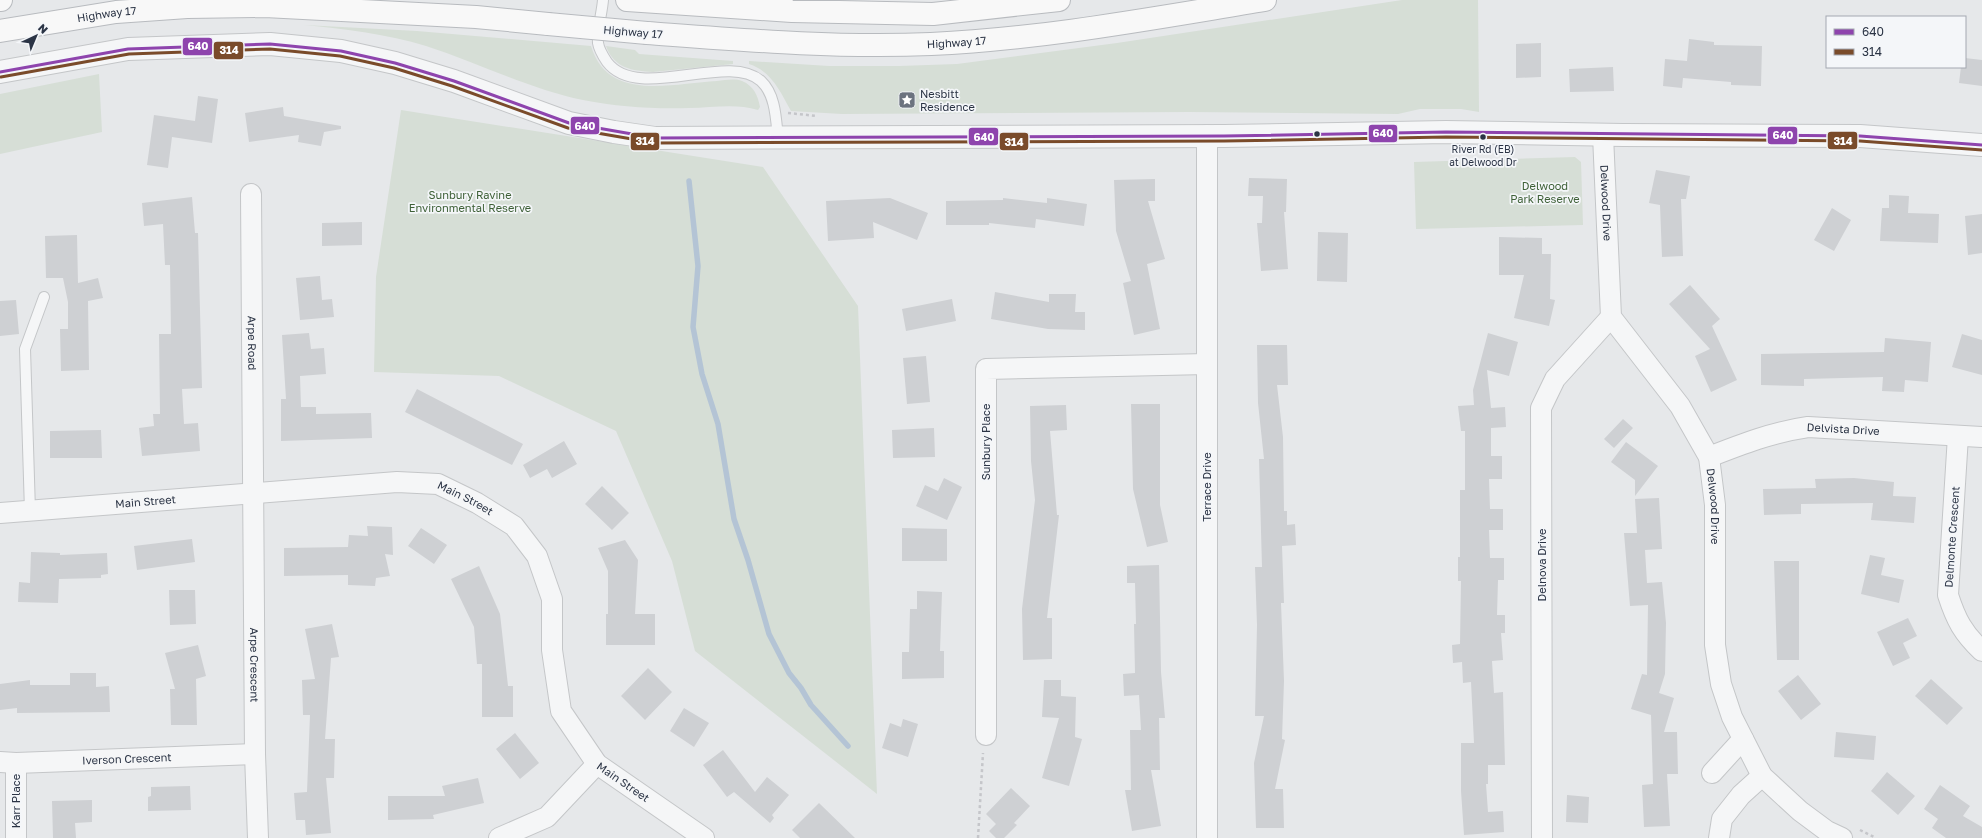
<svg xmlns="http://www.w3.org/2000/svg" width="1982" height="838" font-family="'Golos Text',sans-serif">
  <rect width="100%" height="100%" fill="#e6e8ea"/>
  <path fill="#d6ded6" d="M1402,0h76l1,112 -18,-3h-41l-22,5 -209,-2 -347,2 -51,-3c-11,-20 -20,-40 -42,-47v-3l80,5h70l58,-2 160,-21z
    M304,25l113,6 174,15c17,57 82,37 126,35 8,-1 18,-3 25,0 12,5 16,15 18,26l-2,3c-23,-7 -46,-2 -69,-2 -36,1 -71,-1 -106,-8 -54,-11 -104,-37 -157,-54 -39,-12 -81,-17 -122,-21z
    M606,46l29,4 4,4 94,7v3l-80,8c-21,-1 -39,-4 -47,-26z
    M99,74l3,58 -102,22v-60z
    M401,110l362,57 95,139 19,488 -182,-143 -23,-90 -56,-130 -117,-55 -125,-4 2,-95z
    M1575,157l6,5 2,63 -167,4 -2,-67z"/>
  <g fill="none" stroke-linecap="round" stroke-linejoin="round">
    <path stroke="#b4c4d5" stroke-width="5.5" d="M689,181l9,85 -5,61 9,47 16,50 16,95 14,41 21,74 20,39 12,15 10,17 37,41"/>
  </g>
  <path fill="#ced0d3" d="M1689,39l25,3v3l48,1 -1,40 -30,-1v-3l-48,-4 -1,10 -19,-2 2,-27 22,2z
    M1541,43v34l-25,1v-34z
    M1965,58l17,2v26l-23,-3 2,-16h4z
    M1613,67l1,24 -44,1 -1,-23z
    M198,96l20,3 -6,44 -40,-6 -4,31 -21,-3 7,-50 41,6z
    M283,107l1,9 57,10v3l-17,3 -3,14 -23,-4 1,-7 -50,7 -4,-29z
    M1656,170l34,6 -4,23h-5l2,57 -21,1 -2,-52 -11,-2z
    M1249,178l38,1 -1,33h-2l4,57 -27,2 -4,-48h5l1,-27h-15z
    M1155,179v22h-7l17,58 -18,5 13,65 -26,6 -11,-52 8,-2 -15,-50 -2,-51z
    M1889,195l20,1 -1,17 31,1 -1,29 -58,-2 2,-33h7z
    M192,197l3,36h3l4,155 -20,1 2,35 14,-1 2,28 -58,5 -3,-28 15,-2 -1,-12h7l-1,-80h12l-1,-69h-5l-2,-41 -19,2 -2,-23z
    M890,198l38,15 -11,27 -44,-18 1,16 -46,3 -2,-40z
    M1003,198l44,5v-5l40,6 -3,22 -48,-7 -1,9 -46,-5v2h-43v-24l57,-1z
    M1832,208l19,12 -17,31 -20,-11z
    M1982,214v39l-14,2 -3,-39z
    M362,222v23l-40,1v-23z
    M1318,232l30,1 -1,49 -30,-1z
    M77,235l1,48 20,-5 5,20 -15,3 1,69 -28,1 -1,-42h8v-27l-5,-24h-17l-1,-42z
    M1499,237l43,1v16h9l-1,45 5,1 -6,26 -35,-8 10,-43h-25z
    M320,276l2,24 10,-1 2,18 -34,3 -4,-42z
    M1690,285l30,34 -8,7 25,54 -26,12 -16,-36 15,-7 -41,-45z
    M995,292l54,10v-8h27l-1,18h10v18l-37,-1 -57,-10z
    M952,299l4,22 -50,10 -4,-22z
    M16,300l3,34 -19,2v-35z
    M309,333l2,16 13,-1 2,26 -26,2 1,31h15v7l55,-1 1,25 -91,3v-42h5l-4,-64z
    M1488,333l30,9 -9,34 -22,-6 4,38 14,-1 1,20 -15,1v28h11v23h-13l1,30h13v21h-14l1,28h14v22h-6l-1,35h8v18h-4l2,27 -11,1 2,32 9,-1 2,73h-17v19h-2l2,28 15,-1 1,21 -40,3 -3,-44v-48h13l-3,-61 -8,1 -1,-21 -9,1 -1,-18 8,-1 1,-63h-3v-24h2v-67h5v-59h-4l-3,-25 16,-1 -1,-15z
    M1962,334l20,6v35l-30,-8z
    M1885,338l46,4 -3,40 -23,-2 -1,12 -22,-1 1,-14 -79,2v7l-43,-1v-31l123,-2z
    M1257,345h30l1,40h-11l6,52 1,74h3v14l8,-1 1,21 -14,1 2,57h-3l3,78 -2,58 3,1 -10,49h8l1,39h-28l-2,-65 10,-47h-9l2,-91 -2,-58h7l-3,-108h5l-6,-56z
    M926,356l4,46 -23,2 -4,-46z
    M417,389l106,55 -11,21 -107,-53z
    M1131,404h29v101l8,37 -21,5 -14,-58z
    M1066,405l1,25 -17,1 7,84h2l-12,103h5v41l-29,1 -1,-51 13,-109 -4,-39 -1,-55z
    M1623,419l10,9 -19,20 -10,-9z
    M934,428l1,29 -42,1 -1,-28z
    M101,430l1,28h-52v-27z
    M564,441l13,23 -25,14 -5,-9 -17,9 -7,-13z
    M1626,442l32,24 -23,30v-16l-24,-18z
    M944,478l18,9 -15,33 -31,-14 9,-21 13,6z
    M1854,478l40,4 -1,14 23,1 -2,26 -43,-3 2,-17 -72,1v10l-37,1 -1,-26 53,-1 -1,-9z
    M602,486l27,27 -17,17 -27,-26z
    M1659,498l3,51 -17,1 2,33 15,-1 4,41 -1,51 -6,19 15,5 -10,34h13l1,42h-11l3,52 -26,1 -2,-42 11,-1 -2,-69 -20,-6 11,-35 5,1 1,-70 -18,1 -6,-73h13l-2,-34z
    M367,526l25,1 1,28 -8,-1 5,22 -14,2 -1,8 -27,-1v-10l-64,1v-28l64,-1 1,-12 19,1z
    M421,528l26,17 -13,19 -26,-18z
    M902,528l45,1v32h-45z
    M192,539l3,23 -58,8 -3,-24z
    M625,540l13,20 -3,54h20v31h-49v-31h2v-43l-10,-23z
    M31,552l29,1v2l47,-2 1,21 -7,1v3l-42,1 -1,24 -40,-1 1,-20 11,1z
    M1870,555l15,3 -4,17 23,5 -5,23 -38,-9z
    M1774,561h25v99h-22z
    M1159,565l2,107 4,46h-6l1,52h-9l10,56 -29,5 -7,-41h6l-1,-60h11l-2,-35 -15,1 -1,-22 12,-1 -1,-49h2l-1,-41h-8v-17z
    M479,566l21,48 8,72h5v31h-31v-53h-5l-3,-37 -23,-48z
    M169,590h26l1,34 -26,1z
    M917,591l25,1 -2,59h4v27l-42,1v-27h7l1,-43h7z
    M1908,618l9,18 -14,7 7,15 -17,8 -16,-34z
    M332,624l7,33 -8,1 -6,81h10l-1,39h-8l5,55 -25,2 -1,-15h-9l-2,-27 13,-1 3,-77h-7l-1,-35 13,-1 -10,-50z
    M198,645l8,31 -10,3 1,46h-26l-1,-36h5l-10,-36z
    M648,668l24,24 -27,28 -24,-24z
    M70,673h26v14l13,-1 1,26 -93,1v-5l-17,2v-26l30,-4v5h40z
    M1798,675l23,29 -20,16 -23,-29z
    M1931,679l32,29 -16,17 -32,-29z
    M1044,680h17v16l15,1 -1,40 7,2 -13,47 -27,-8 17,-60 -17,-1z
    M684,708l25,15 -15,24 -24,-16z
    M903,719l15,5 -10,33 -26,-9 8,-25 11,4z
    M1836,732l40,4 -2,24 -40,-3z
    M515,733l24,30 -19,16 -24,-30z
    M723,750l32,42 12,-15 22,18 -17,20 2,3 -4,5 -36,-31 -7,5 -24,-32z
    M1887,772l28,24 -17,19 -27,-24z
    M478,778l6,25 -51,12 1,4 -46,1v-24h57l-3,-10z
    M1940,785l30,21 -7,10 19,11v11h-36l-14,-10 6,-9 -14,-10z
    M190,786l1,24 -43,1v-14l3,-1v-9z
    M1011,788l19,18 -16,17 3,2 -13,13h-8l-7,-7 7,-7 -10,-10z
    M1567,795l22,2 -1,26 -22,-1z
    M92,800v22l-17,1 1,15h-23l-1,-37z
    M819,803l36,35h-55l-8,-8z"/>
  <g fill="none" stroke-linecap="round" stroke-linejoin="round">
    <g stroke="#c4c6c8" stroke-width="12">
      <path id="service" d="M603,0c-1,13 -6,29 -5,43 1,7 5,13 9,19 31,41 121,-11 154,19 15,14 15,39 17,58
        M30,511l-5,-162 19,-52"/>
    </g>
    <g stroke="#c4c6c8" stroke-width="22">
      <g id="minor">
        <path id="s1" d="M1603,135l8,182 69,89 29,51 6,48v140l6,39 11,33 30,59 38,35 27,20 15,7"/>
        <path id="s2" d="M251,194l4,560 3,84"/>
        <path d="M1958,436l-10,159c8,25 15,38 34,56"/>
        <path id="s3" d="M1709,457c33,-13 64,-25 99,-30l174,10"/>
        <path id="s4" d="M0,513l397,-31 41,2 39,19 37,23 23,30 15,43v51l9,61 36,53 107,74"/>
        <path d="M986,735v-366l221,-5"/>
        <path id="s5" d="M0,762l16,1 239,-9"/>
        <path d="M16,763v75"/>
        <path d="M1712,773l31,-34"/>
        <path d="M499,838l48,-21 50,-53"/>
        <path d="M1207,838v-703"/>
        <path d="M1542,838l-1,-430 14,-29 56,-62"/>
        <path d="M1719,838l3,-19 19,-24 21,-19"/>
      </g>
    </g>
    <g stroke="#c4c6c8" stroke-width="24">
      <path id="tertiary" d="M0,72l128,-23 142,-5 71,7 54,12 59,18 115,42 45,9 41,6 569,-2 222,-4 177,3 237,1 122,9"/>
    </g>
    <g stroke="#b8bbbf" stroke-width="24">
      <g id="motorway">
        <path d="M0,0h1"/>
        <path d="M627,0l165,11 141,3 126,-14"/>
        <path id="s6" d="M0,31l116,-19 71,-5 78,-1 211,11 72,7"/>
        <path id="s7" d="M647,33c95,7 189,15 284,11 112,-5 223,-26 334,-44"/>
      </g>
    </g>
    <path stroke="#c5c6ca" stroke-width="2.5" stroke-dasharray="3 3" stroke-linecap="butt" d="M788,113l29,3
      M1860,830l16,8
      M978,838l5,-85"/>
    <use href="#service" stroke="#f5f6f7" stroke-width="10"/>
    <use href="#minor" stroke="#f5f6f7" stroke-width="20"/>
    <use href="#tertiary" stroke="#f5f6f7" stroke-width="22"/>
    <use href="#motorway" stroke="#f8f8f8" stroke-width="22"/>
    <g stroke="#b8bbbf" stroke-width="24" stroke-linecap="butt">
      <path id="motorway-bridge" d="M548,24l99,9"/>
    </g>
    <use href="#motorway-bridge" stroke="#f8f8f8" stroke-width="22"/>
    <g stroke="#f4f6f9" stroke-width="6">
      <path id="bus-1" d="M0,72l128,-23 142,-5 71,7 54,12 59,18 115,42 86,15 569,-2 222,-4 414,4 122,9"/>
    </g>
    <g stroke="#f4f6f9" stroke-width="6">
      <path id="bus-2" d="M1,77l128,-23 141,-5 70,7 54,12 58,18 116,42 87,15 569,-2 222,-4 414,4 122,9"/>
    </g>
    <use href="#bus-1" stroke="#8e44ad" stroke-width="3"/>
    <use href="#bus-2" stroke="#7a4b2a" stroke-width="3"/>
  </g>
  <defs>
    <g id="sight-square" transform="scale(0.9)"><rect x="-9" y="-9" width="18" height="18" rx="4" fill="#6c737f" stroke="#f4f6f9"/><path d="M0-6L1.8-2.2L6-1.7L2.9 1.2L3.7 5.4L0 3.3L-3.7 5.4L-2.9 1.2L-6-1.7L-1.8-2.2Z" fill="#fff"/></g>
  </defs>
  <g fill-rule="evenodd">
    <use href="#sight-square" x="907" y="100"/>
  </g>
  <g fill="#2b3445" stroke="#f4f6f9" stroke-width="1.5">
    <circle cx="1317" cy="134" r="3.5"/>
    <circle cx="1483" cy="137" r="3.5"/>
  </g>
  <g text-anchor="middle" stroke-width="3.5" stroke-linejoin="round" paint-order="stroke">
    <g font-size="10" fill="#2b3445" stroke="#f4f6f9">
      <text x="1483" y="153">River Rd (EB)<tspan x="1483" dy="13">at Delwood Dr</tspan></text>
    </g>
    <g font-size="11" fill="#2b3445" stroke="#f4f6f9">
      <text dy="4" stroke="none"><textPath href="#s6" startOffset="108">Highway 17</textPath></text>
      <text transform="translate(633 32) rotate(5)" y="4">Highway 17</text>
      <text dy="4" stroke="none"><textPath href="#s7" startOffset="310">Highway 17</textPath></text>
      <text dy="4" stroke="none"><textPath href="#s1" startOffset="68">Delwood Drive</textPath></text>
      <text dy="4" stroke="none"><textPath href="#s2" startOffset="149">Arpe Road</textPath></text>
      <text dy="4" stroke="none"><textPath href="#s3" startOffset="139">Delvista Drive</textPath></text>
      <text transform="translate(986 442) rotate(-90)" y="4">Sunbury Place</text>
      <text transform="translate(1207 487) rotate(-90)" y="4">Terrace Drive</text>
      <text dy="4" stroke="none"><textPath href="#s4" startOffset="470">Main Street</textPath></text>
      <text dy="4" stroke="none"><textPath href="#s4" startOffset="146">Main Street</textPath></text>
      <text dy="4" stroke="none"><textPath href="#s1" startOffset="403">Delwood Drive</textPath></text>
      <text transform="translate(1952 537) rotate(-86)" y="4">Delmonte Crescent</text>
      <text transform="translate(1542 565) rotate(-90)" y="4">Delnova Drive</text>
      <text dy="4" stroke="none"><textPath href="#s2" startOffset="471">Arpe Crescent</textPath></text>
      <text dy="4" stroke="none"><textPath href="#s5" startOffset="127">Iverson Crescent</textPath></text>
      <text dy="4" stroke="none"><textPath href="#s4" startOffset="818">Main Street</textPath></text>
      <text transform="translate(16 801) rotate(-90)" y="4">Karr Place</text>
    </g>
    <g font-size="11" fill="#2b3445" stroke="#f4f6f9" text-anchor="start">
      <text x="920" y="98">Nesbitt<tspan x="920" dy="13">Residence</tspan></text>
    </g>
    <g font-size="11" fill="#3f6138" stroke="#f4f6f9">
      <text x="1545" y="190">Delwood<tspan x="1545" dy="13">Park Reserve</tspan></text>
      <text x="470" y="199">Sunbury Ravine<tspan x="470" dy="13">Environmental Reserve</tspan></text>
    </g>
  </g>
  <g stroke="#f4f6f9" stroke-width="1.5">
    <rect x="182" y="37" width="31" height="19" rx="4" fill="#8e44ad"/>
    <rect x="213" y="41" width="31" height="19" rx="4" fill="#7a4b2a"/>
    <rect x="570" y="116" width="30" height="19" rx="4" fill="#8e44ad"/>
    <rect x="1368" y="124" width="30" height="19" rx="4" fill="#8e44ad"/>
    <rect x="1767" y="126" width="31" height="19" rx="4" fill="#8e44ad"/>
    <rect x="968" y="127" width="31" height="19" rx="4" fill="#8e44ad"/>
    <rect x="1827" y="131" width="31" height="19" rx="4" fill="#7a4b2a"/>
    <rect x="630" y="132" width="30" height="19" rx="4" fill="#7a4b2a"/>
    <rect x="999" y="132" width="30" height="19" rx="4" fill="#7a4b2a"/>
  </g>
  <g font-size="11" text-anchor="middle" font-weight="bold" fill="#fff">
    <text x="198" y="50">640</text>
    <text x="229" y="54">314</text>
    <text x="585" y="130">640</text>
    <text x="1383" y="137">640</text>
    <text x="1783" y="139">640</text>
    <text x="984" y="141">640</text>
    <text x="1843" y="145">314</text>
    <text x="645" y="145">314</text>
    <text x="1014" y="146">314</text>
  </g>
  <rect x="1826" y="16" width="140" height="52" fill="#f4f6f9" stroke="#a4a8b1"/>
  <rect x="1834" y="29" width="20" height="6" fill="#8e44ad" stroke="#a4a8b1"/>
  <text x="1862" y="36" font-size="12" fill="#2b3445">640</text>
  <rect x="1834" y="49" width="20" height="6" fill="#7a4b2a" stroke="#a4a8b1"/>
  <text x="1862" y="56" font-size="12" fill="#2b3445">314</text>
  <g transform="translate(36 36) rotate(44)" stroke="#f4f6f9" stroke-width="3" paint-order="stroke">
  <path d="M0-3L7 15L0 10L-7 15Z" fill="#2b3445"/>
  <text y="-6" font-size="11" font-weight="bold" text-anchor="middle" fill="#2b3445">N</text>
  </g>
</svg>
